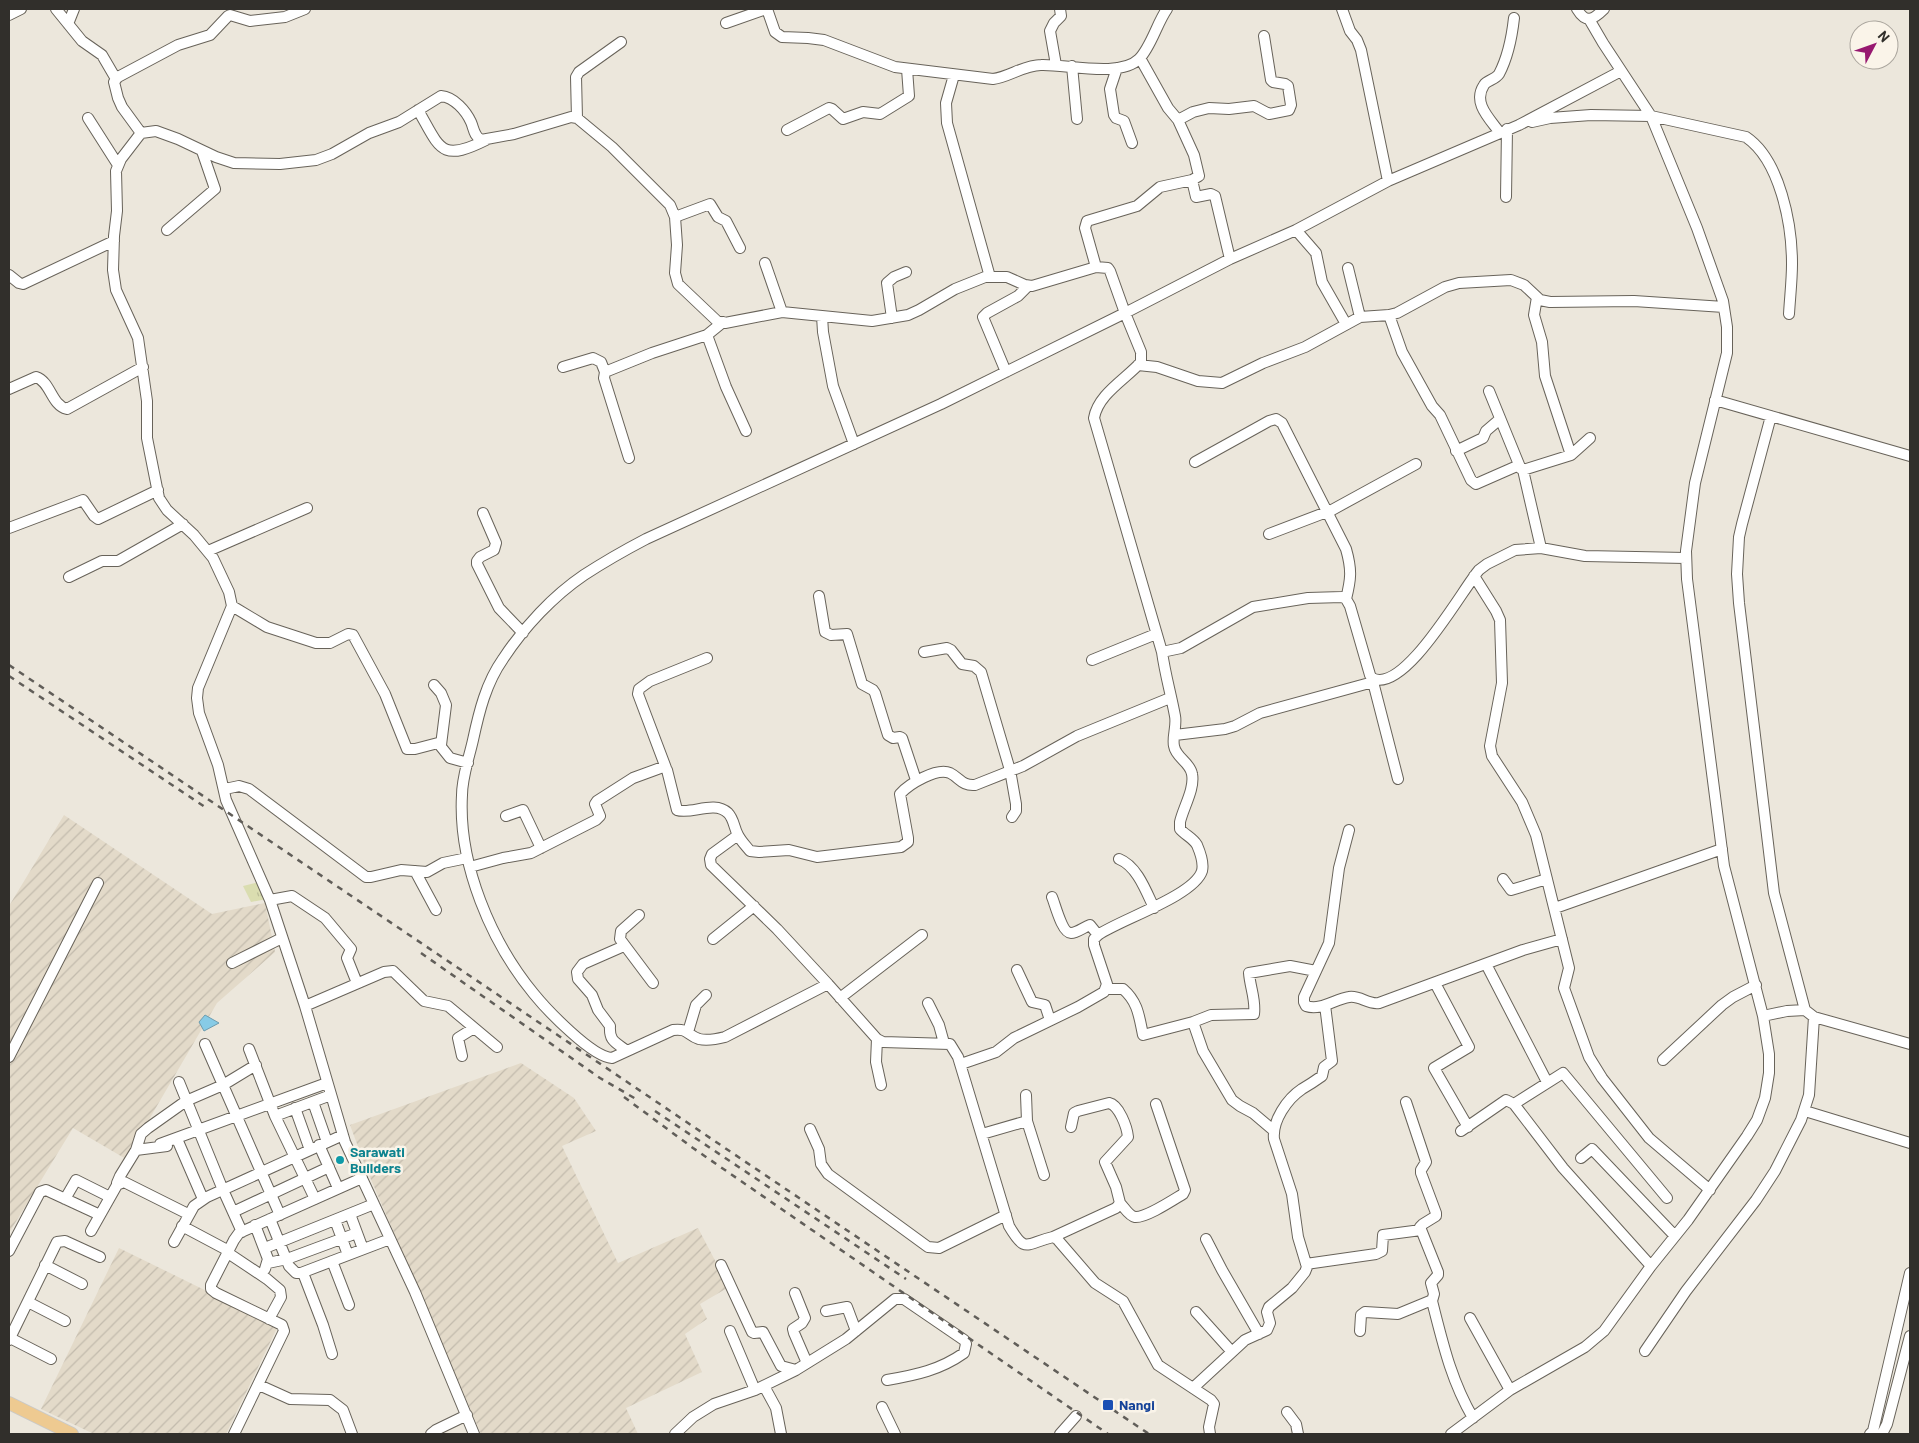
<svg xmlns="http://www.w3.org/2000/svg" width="1919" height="1443" font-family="Barlow,sans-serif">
  <defs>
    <pattern id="industrial-furrows" width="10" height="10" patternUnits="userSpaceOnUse" patternTransform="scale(1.25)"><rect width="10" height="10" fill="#e3dac9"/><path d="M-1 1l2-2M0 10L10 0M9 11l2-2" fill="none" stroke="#c3bbad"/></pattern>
    <pattern id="park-tufts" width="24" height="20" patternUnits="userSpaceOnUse" patternTransform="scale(1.25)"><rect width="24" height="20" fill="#daddb0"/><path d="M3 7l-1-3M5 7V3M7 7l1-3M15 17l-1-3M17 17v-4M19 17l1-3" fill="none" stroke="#bcbe98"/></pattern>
  </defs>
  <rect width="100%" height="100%" fill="#ece7dc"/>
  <path fill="url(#industrial-furrows)" d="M64,815l148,99 53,-11 10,49 -58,51 -91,156 -53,-31 -64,105v-327z
    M521,1063l53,35 22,33 -34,15 56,117 80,-35 31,59 -29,17 7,15 -22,15 17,38 -76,36 12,26h-157l-115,-266 -16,-43z
    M119,1248l159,78 -52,108h-132l-53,-25z"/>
  <path fill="url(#park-tufts)" d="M259,882l8,17 -16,3 -8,-16z"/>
  <path fill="#87cbe6" stroke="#6d9cae" d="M205,1015l14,8 -15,8 -5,-9z"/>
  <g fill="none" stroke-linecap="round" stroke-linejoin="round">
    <g stroke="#68635a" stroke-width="12">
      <path id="minor" d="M56,9l26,32 20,14 14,24
        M767,9l8,23 7,5 26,1 16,2 71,27 98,12c16,-2 31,-14 48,-14 25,-1 79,13 98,-6 12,-12 18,-36 28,-50
        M1342,9l8,22 7,9 4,10 27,131
        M1577,9c9,15 16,11 27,0
        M9,15l12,-6
        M726,23l40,-14
        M68,24l6,-15
        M1056,65l-6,-34 4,-8 7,-7 -1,-7
        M1072,66l5,53
        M1117,68l-7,21 4,26 2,3 8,3 8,22
        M954,75l-8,28 1,20 43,154
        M418,110c22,38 22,53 68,30
        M88,118l30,47
        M577,118l-1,-41 3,-5 42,-30
        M1178,120l15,-8 16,-4 20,1 25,-3 15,8 20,-4 2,-5 -3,-19 -3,-2 -12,-2 -2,-2 -7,-44
        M1532,122l18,-4 41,-3 60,1 95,21c34,23 46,87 46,127 0,16 -2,33 -3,50
        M787,130l42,-22 3,1 11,10 20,-7 17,2 29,-18 -2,-27
        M141,133l-19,-26 -4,-9 -4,-16 4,-5 60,-32 32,-10 18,-19 2,-1 20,6 35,-4 20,-8
        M1500,133c-10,-14 -28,-30 -16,-48 3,-5 11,-5 15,-11 9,-17 13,-38 15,-56
        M1192,180l4,17 15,-3 4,2 15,63
        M1506,197l1,-68
        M675,217l35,-13 8,13 8,4 14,27
        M167,230l48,-41 -13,-38
        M1296,230l20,23 6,29 24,42
        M765,263l17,49
        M1096,267l-11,-39 2,-7 50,-15 23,-19 32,-7 7,-4 -5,-21 -16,-35 -10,-12 -28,-50
        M1348,268l12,49
        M9,275l10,8 4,1 91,-43
        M1537,297l-3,18 8,27 3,34 26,79
        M1389,315l13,37 30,54 8,9 31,65 5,4 41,-18 6,4 18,78
        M822,316l1,16 10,54 21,58
        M892,318l-5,-35 7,-6 12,-5
        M723,322l-16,13 19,52 20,44
        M1138,365l19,2 41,14 24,2 41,-20 42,-16 55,-30 29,-2 8,-2 48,-26 14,-4 52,-3 13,5 16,15 10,2 84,-1 90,6
        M563,367l30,-9 8,4 4,10
        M1006,372l-23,-55 4,-4 31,-17 10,-10
        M9,389l27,-12c15,5 15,28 31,32l76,-42
        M1489,391l31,76
        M1715,400l195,56
        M1771,416l-29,108 -3,13 -2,37 2,29 35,290 31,117 9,7 96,27
        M1456,451l27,-13 3,-7 14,-12
        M629,458l-25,-80 1,-6 47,-19 55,-18
        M1195,462l74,-41 7,-2 6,4 64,126c6,21 5,30 0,50
        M1523,470l48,-15 19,-17
        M483,513l13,30 -2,7 -14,7 -3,4v3l22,44 24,25
        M9,528l74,-28 11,16 4,3 60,-29
        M1269,534l63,-24 84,-46
        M208,551l99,-43
        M1474,576l22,35 4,9 2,63 -12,63 2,10 30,46 14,33 33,133 -5,20 25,69 13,21 47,60 61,52
        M69,577l33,-16h16l65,-37
        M819,596l6,36 6,3 16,-1 15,50 11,6 2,3 13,42 5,3 7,-1 2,1 14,42
        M232,606l35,21 49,16h14l18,-9 5,1 32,59 22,55h8l23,-6 12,15 18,5
        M924,652l23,-4 4,2 11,14 12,2 7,6 29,98 6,34v7l-4,6
        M1092,660l64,-26
        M1372,678l26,101
        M434,685l7,8 5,12 -5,40
        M1175,735l50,-6 10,-3 25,-13 113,-31
        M666,768l-28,-74 1,-5 11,-8 57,-23
        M225,789l14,-3 10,3 117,88h5l30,-7 26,2 16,-9 24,-5
        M506,816l17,-6 18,38
        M1349,830l-10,38 -10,75 -25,54v5l2,4c15,5 29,-7 43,-9 11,-2 19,8 30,6l144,-53 39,-11
        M738,835l-26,19 -2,5 1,6 66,64 51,55
        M1119,859c18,7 27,32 35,49
        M470,867l33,-9 28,-5 65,-33 4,-4 -5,-12 2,-3 36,-23 30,-11 4,3 10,40c14,5 37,-10 51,3 6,6 6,15 10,22 3,6 8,11 12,16l9,1 30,-2 28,7 84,-10 7,-5v-4l-8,-44c9,-10 37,-27 50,-21 10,5 12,13 25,12l48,-19 54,-30 93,-38
        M415,871l21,39
        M1503,879l8,11 36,-11
        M1052,897c3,7 10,36 19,36 6,0 13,-6 19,-8l8,10
        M270,900l22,-4 33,22 26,31 -4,9 10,25
        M1555,908l167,-59
        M639,915l-18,16 -1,8 33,44
        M713,939l41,-33
        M624,946l-41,18 -6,8 1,7 14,16 6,15 12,16c-1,15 5,16 17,25
        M232,963l50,-25
        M1486,964l61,118
        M1017,970l15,32 13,3 5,15
        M1435,983l34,64 -35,21 34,59
        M1107,989h16c15,13 16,27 20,46l50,-13 18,-7 43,-1c2,-14 -4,-27 -5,-41l41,-7 26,5
        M840,998l82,-63
        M928,1003l11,22 5,18
        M305,1006l79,-34 9,-1 31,30 24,5 49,41
        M1763,1016l24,-5 18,-1
        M1193,1022l10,29 29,49 8,6 13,7 20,17
        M688,1032l8,-27 10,-10
        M877,1039l-1,23 5,23
        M205,1044l75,171
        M249,1049l26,67 40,83
        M462,1056l-4,-18 16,-10
        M9,1057l89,-174
        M1663,1060l59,-55 11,-8 23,-12
        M961,1064l35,-12 18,-14 64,-31 26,-15 3,-8 -13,-39v-6l4,-4c21,-15 96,-39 104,-64 2,-8 -2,-19 -5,-26 -4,-7 -12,-10 -17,-16v-7c3,-14 15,-33 12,-48 -2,-12 -16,-16 -18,-28 -2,-9 3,-20 1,-30 -4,-22 -10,-42 -13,-64
        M179,1082l44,108 19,42
        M1026,1095l1,26 17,54
        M313,1102l14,40
        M1406,1102l20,60 -5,8v3l15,40v3l-13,8 -3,3 18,45v3l-7,8 3,11 -2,7c11,43 19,79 41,117
        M1514,1104l49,64 88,98
        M295,1108l15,42
        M1805,1111l105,32
        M275,1116l56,-21
        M810,1129l9,20 2,15 7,10 100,73 11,1 67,-33
        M1461,1131l45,-31 8,4 49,-31 104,125
        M982,1134l45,-13
        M177,1139l26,60
        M160,1144l167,-61
        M319,1145l19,43
        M136,1150l31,-4
        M1581,1158l11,-9 83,87
        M121,1183h-4l3,-7 16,-26 5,-16 7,-6 38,-27 37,-16 33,-20
        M65,1199l11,-19 34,17
        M1120,1203c4,4 9,13 15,14 11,1 38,-17 48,-23l2,-4 -29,-86
        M233,1212l96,-45
        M350,1214l13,35
        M270,1219l19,47 7,7h5l89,-34
        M335,1220l13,35
        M255,1225l13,34 -3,10
        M182,1226l47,25
        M91,1231l26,-46 7,-3 64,32
        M1053,1237l63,-29 4,-5 -4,-16 -11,-25 23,-25c-1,-10 -9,-32 -19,-34l-31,8 -4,2 -3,14
        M1206,1239l16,31 37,64
        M174,1242l20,-36 13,-9 136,-62
        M265,1248l109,-44
        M9,1251l29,-55 2,-4 6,-2 54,25
        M228,1253l39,26 13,11 1,7 -12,22
        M332,1261l17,44
        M268,1263l19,-4 70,-26
        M1306,1264l70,-10 6,-3 1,-16 38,-5
        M45,1265l37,19
        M721,1265l31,67 2,1 9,-1 18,34 15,4
        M303,1273l20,52 9,29
        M795,1293l10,25 -3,5 -9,6 1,4 13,30
        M28,1302l37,19
        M826,1311l21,-4 9,24
        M1196,1312l36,40
        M1470,1318l40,72
        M730,1331l25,59
        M1360,1331l1,-16 4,-3 33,2 34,-14
        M10,1338l41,21
        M9,1340l48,-98 8,-1 35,16
        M1645,1351l41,-60 70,-91 19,-29 26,-51 8,-25 5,-78
        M259,1385l31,14 40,1 13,10 9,24
        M764,1386l12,22 5,26
        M1193,1388l52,-48 22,-10 3,-7 -3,-11 2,-5 23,-19 13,-16 2,-5 -9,-30 -6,-43 -18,-55c-2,-18 13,-40 28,-50 7,-4 13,-8 20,-13l2,-9 8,-6 -7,-56
        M882,1407l13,27
        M1287,1412l9,12 2,10
        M234,1434l50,-103 -2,-6 -66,-32 -5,-4v-4l23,-45 5,-7 123,-55
        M431,1434l5,-4 31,-15
        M474,1434l-59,-142 -70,-150 -40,-136 -35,-106 -44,-100 -8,-35 -19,-52 -2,-15 1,-10 34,-82 -3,-14 -16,-34 -19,-23 -27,-25 -8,-12 -12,-60v-37l-9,-63 -22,-48 -3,-20 1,-34 3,-25 -1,-40 5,-12 20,-26 15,-2 22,8 38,18 18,6 46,1 36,-4 16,-6 37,-21 30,-11 42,-26c13,1 25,15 30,26 3,7 3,14 10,18l33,-6 57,-17 6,1 35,29 58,58 5,12 2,28 -2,28 3,11 39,37 8,2 57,-11 90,9 36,-6 11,-5 36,-21 30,-12h22l18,8 7,1 64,-19 12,1 2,3 15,42 105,-54 66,-29 92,-49 131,-56 102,-54
        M675,1434l18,-17 21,-13 41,-14 41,-20 50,-31 49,-40h9l60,41 2,4 -2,9c-24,17 -48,22 -77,27
        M1060,1434l16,-18
        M1210,1434l-1,-7 5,-23 -3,-4 -53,-35 -35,-64 -28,-18 -38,-44 -4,-2c-27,6 -27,18 -44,-11l-51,-169 -8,-13 -67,-2 -6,-3 -49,-55 -103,53c-8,2 -17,4 -26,2 -12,-4 -11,-11 -26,-9l-61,28c-20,-1 -65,-48 -78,-64 -43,-52 -76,-130 -72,-199 0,-18 7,-37 11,-55 6,-28 13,-57 30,-81 21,-32 50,-63 81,-84 20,-13 41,-25 62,-36l295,-135 184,-91 16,39v10c-15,17 -43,32 -47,56l68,234 19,-4 72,-41 55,-9 34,-1 4,2 4,7 20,69 2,3c32,17 90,-88 107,-108l8,-6 28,-14 26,-2 44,8 101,2
        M1451,1434l59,-44 75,-43 19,-16 47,-65 37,-46 59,-84 10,-16 8,-22 4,-25v-19l-6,-38 -39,-150 -37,-287 -1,-28 9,-68 32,-130v-26l-4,-26 -26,-73 -46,-112 -48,-73 -14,-24
        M1870,1434l3,-3 37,-158
        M1882,1434l5,-10 23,-88"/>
    </g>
    <g stroke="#c9c9c8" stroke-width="14">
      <path id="major" d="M9,1403l63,31"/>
    </g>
    <use href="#minor" stroke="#fff" stroke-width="10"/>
    <use href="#major" stroke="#eeca91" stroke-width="12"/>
    <path stroke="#615e59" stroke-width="2.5" stroke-dasharray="6 6" stroke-linecap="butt" d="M9,665l1140,769
      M9,676l199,133
      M421,953l179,125 36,21
      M624,1097l69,51 415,286
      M655,1111l251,168"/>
  </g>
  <circle fill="#0f9aa8" stroke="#faf4e9" stroke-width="2" cx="340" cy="1160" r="5"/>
  <rect fill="#1a4fb4" stroke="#faf4e9" stroke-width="2" x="1102" y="1399" width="12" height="12" rx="2.5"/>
  <g text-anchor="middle" stroke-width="5" stroke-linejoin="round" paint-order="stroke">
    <g font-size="14" font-weight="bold" fill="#0d838f" stroke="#faf4e9" text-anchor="start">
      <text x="350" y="1157">Sarawati<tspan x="350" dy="16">Builders</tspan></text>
    </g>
    <g font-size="14" font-weight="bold" fill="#164399" stroke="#faf4e9" text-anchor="start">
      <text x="1119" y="1410">Nangi</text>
    </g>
  </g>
  <rect width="1919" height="1443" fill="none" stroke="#312f2b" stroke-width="20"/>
  <g transform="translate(1874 45) rotate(49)"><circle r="24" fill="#faf4e9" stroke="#aaa59d"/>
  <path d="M0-4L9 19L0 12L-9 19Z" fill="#971870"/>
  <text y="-8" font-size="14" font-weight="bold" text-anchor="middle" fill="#312f2b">N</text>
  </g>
</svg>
